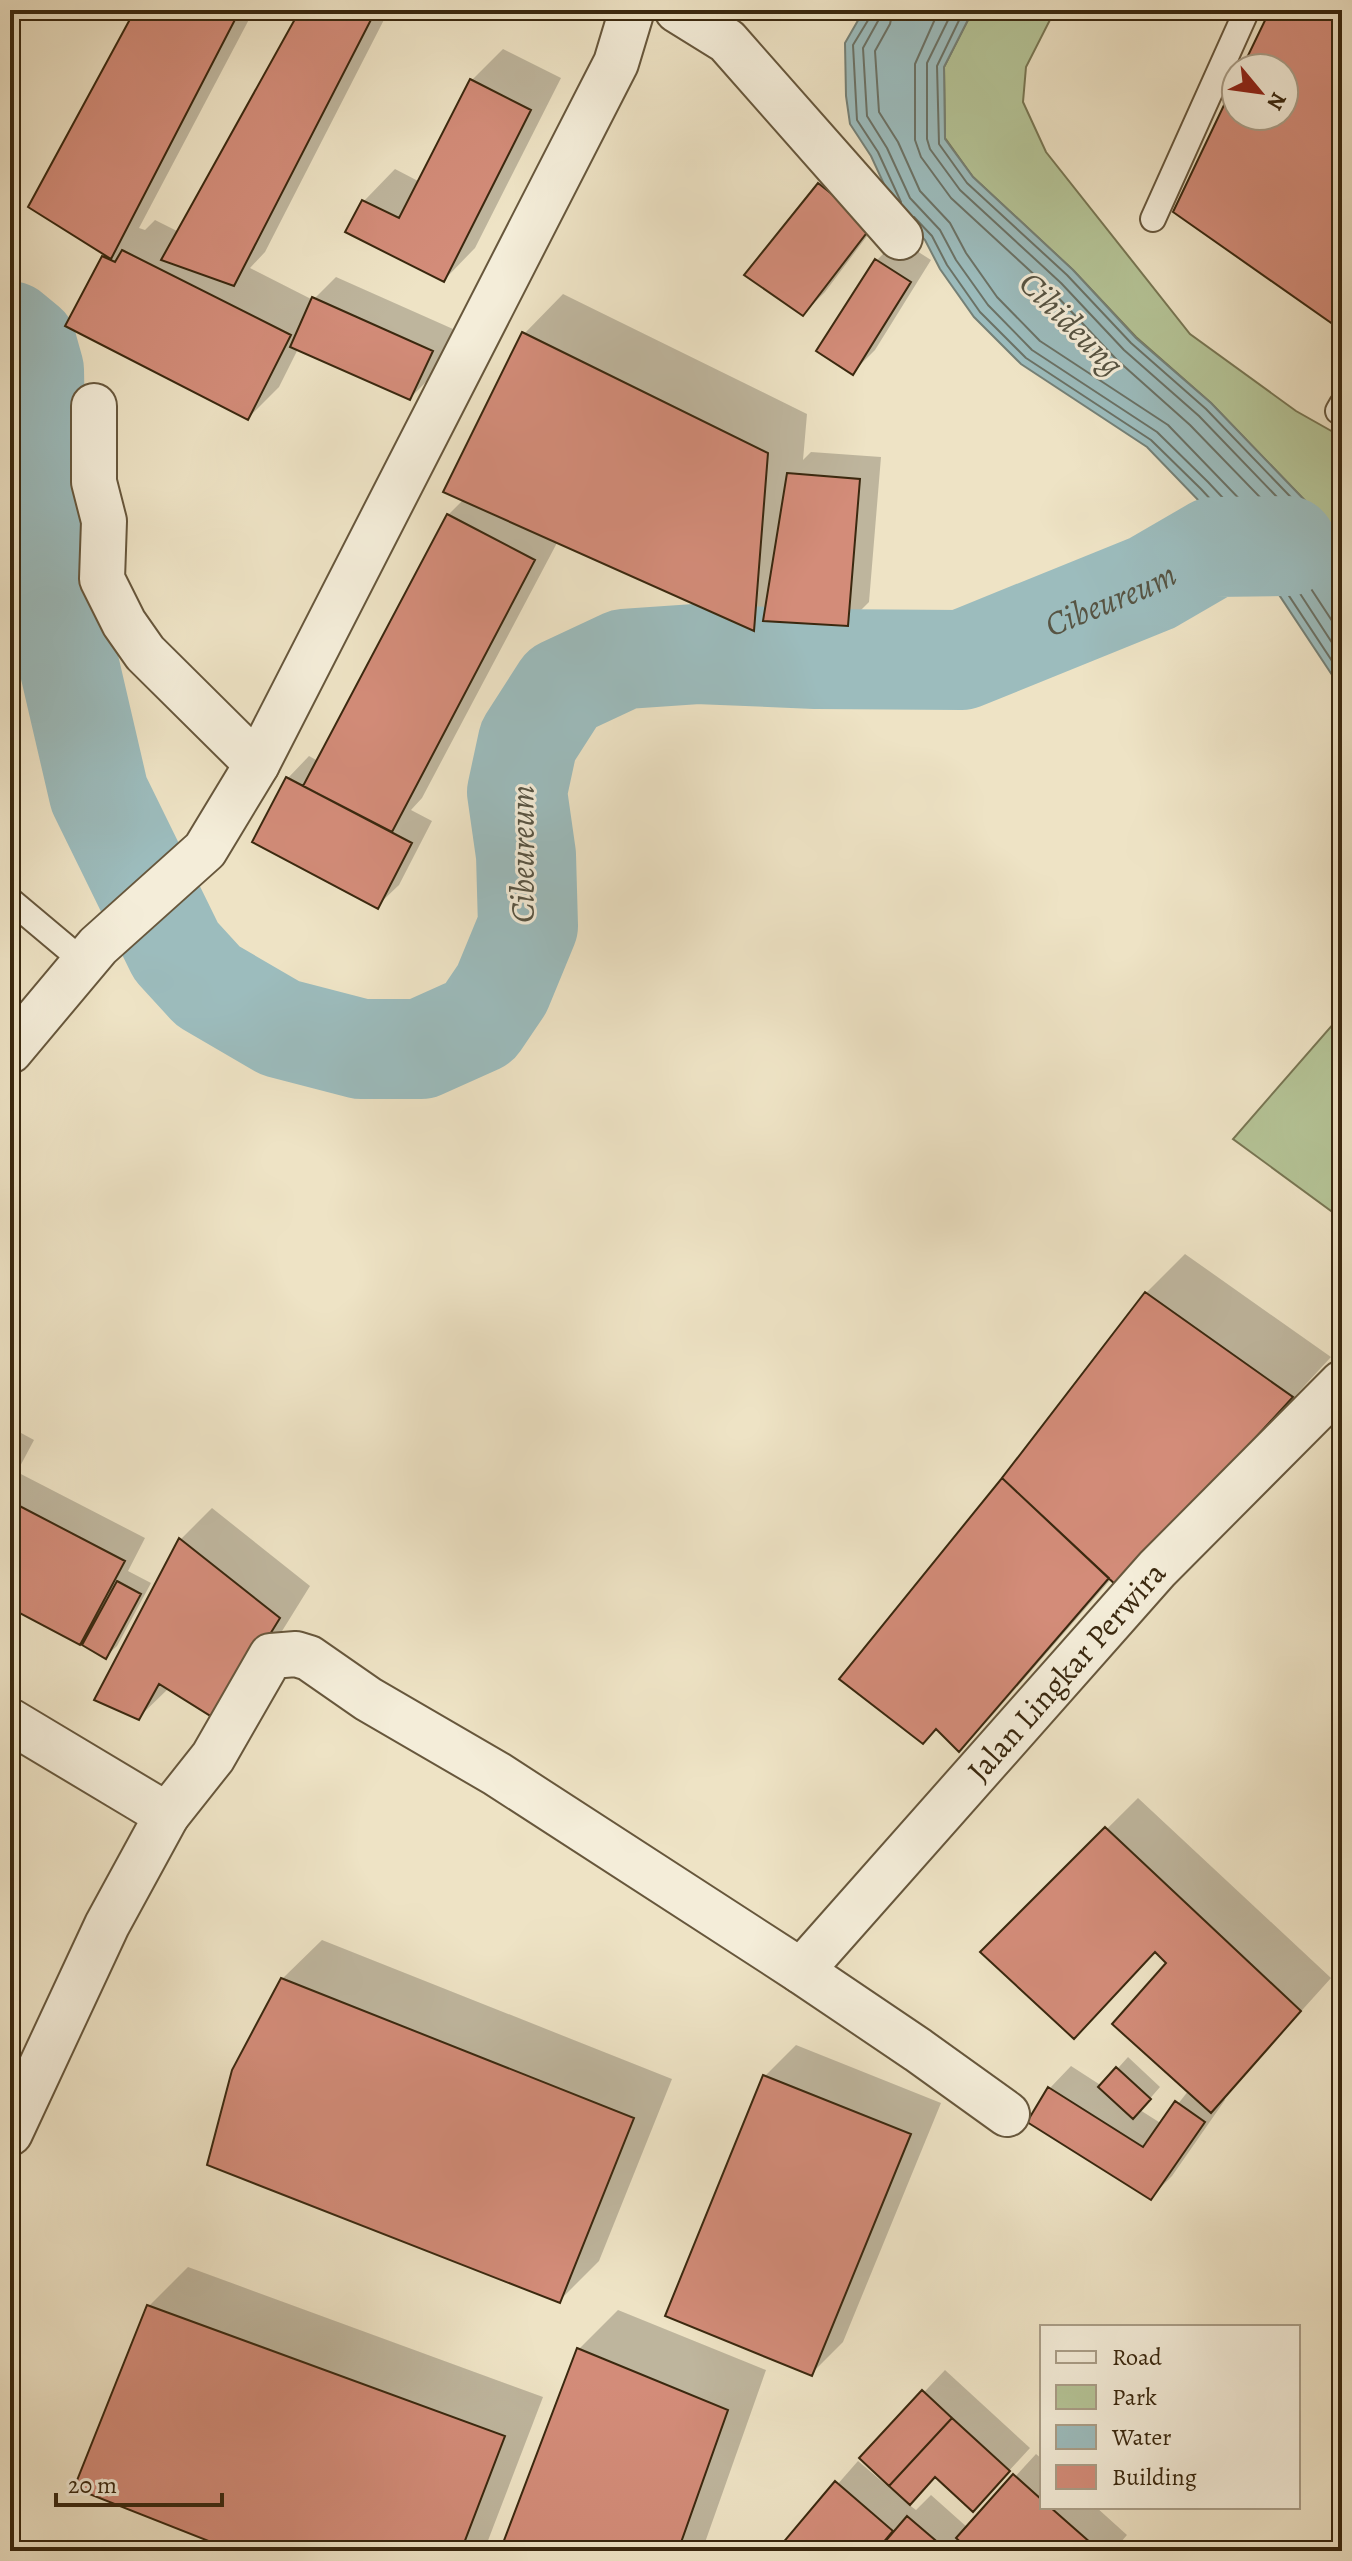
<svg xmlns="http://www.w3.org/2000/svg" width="1352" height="2561" font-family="Alegreya,serif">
  <rect width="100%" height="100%" fill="#eee3c5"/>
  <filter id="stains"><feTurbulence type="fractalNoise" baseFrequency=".0025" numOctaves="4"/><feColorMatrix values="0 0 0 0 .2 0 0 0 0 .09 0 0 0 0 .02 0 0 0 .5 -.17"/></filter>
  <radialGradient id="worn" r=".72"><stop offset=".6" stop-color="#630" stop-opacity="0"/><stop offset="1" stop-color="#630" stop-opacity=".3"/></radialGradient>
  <path fill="#b5c497" stroke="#787653" stroke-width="2" d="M973,10h82l-29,57 -3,35 23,50 144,182 106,77 46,26v102l-131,-136 -75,-66 -63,-67 -100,-93 -28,-39 -1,-71z
    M1342,1014v205l-109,-80z"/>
  <path fill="#9cbcbd" stroke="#758177" stroke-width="2" d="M864,10h109l-29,57 1,72 28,38 100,93 63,68 75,65 131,136v151l-86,-130 -109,-113 -126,-83 -47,-47 -34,-48 -15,-29 -30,-32 -24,-52 -21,-32 -4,-28 -1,-53z"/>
  <path fill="#0003" d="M137,10h117l-115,218 6,2 10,-10 24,12 123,-222h87l-124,242 -15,16 63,32 23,-23 117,52 -21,47 -22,22 -112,-49 -19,38 -31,31 -144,-161 3,-3z
    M503,49l58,29 -86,170 -31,32 -96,-49 16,-30 31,-32 25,13 52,-102z
    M841,163l51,40 -67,89 -22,22 16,-130z
    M898,239l33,21 -56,90 -22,22 24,-112z
    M563,294l244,120 -4,46 8,-8 70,5 -12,145 -22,22 -84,-5 -9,10 -196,-88 -136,257 -11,12 21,11 -33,64 -22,21 -89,-128 21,-22 9,5 130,-246 16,-16 60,-165z
    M1185,1254l146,103 -174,188 -45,33 -122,140 -31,31 44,-270 143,-186z
    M10,1427l24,13 -17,32 128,66 -17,33 23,12 -34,63 -11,10 -16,-24 -10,11 -70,-37z
    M212,1508l98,78 -62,100 -79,2 -31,30 -41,-18 84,-161z
    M1138,1798l193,180 -108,120 2,2 -53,76 -21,21 -101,-109 21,-22 31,20 26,-29 32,30 -20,23 22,14 27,-34 -20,-128 -13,-12 -173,2z
    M322,1940l350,139 -73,182 -40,40 -277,-322z
    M796,2045l145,58 -98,239 -32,32 -46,-298z
    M188,2267l355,130 -59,154h-245l-90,-245z
    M618,2310l148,60 -64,181h-199l76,-202z
    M945,2370l85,78 -36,39 -58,-12 -28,29 8,6 15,-15 37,33 68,-74 6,5v48h54l31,28 -14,16h-157l8,-8 -5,-5 -10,13h-170l79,-90 34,29 3,-2 -33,-30z"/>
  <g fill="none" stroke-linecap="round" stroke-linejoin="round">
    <path stroke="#6b7266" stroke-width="2" d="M870,10v7l-17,28 4,75 21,32 23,50
      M881,10l-3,11 -15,27 4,68 20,32 23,50 30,32 16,30 32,45 44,45 125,82 51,50 63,67 71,109
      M893,10l-3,14 -15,27 4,61 19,30 22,49 30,32 16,30 31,44 43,44 128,84 111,115 63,96
      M939,10l-24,54v76l6,17 30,41 101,93 64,68 74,66 128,132 10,7 14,2
      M953,10l-26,53v76l3,10 30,41 101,93 63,67 75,66 127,132 16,6
      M964,10l-27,56 2,78 28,39 100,92 64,68 75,66 127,132 9,3
      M914,217l18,19 15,29 33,47 46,46 125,82 50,49 61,66 80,121"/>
    <path stroke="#9cbcbd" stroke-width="100" id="s1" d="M10,331l17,14 7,25 3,157 62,267 26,53 51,104 32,35 72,42 81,21h60l58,-26 23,-34 26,-63 -2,-71 -9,-63 11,-51 34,-53 62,-29 73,-5 119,5 146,1 190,-77 62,-36 73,-1"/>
  </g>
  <path fill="#d38c79" stroke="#3a280f" stroke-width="2" d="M135,10h105l-129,249 -83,-52z
    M300,10h76l-142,276 -73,-26z
    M1270,10h72v308l-5,9 -164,-115 63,-132v36h48v-48h-42z
    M470,79l61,31 -87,172 -99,-50 17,-32 37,18z
    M818,183l54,43 -69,90 -59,-41z
    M122,250l169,85 -43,85 -183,-94 37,-70 13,6z
    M875,259l36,23 -58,93 -37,-24z
    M312,297l121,54 -23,49 -120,-53z
    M522,332l246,121 -14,178 -311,-139z
    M787,473l73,6 -12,147 -85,-5z
    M447,514l88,46 -143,272 -89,-46z
    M286,777l126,66 -34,66 -126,-67z
    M1145,1292l148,105 -175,190 -116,-109z
    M1002,1478l107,100 -150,174 -23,-23 -13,15 -84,-65z
    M10,1501l115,60 -45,84 -70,-37z
    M179,1538l101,80 -63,102 -58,-36 -20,36 -45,-20z
    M117,1581l24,13 -35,65 -24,-14z
    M1105,1827l196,184 -90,102 -99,-89 54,-61 -11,-11 -81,87 -94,-87z
    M281,1978l353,140 -74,185 -353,-138 25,-95z
    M1116,2067l35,32 -18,20 -35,-32z
    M763,2075l148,59 -99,242 -147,-60z
    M1048,2087l95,60 32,-46 30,21 -54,78 -124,-78z
    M147,2305l358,131 -44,115h-227l-160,-63z
    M577,2348l151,62 -50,141h-178z
    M922,2390l30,28 -63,68 -30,-28z
    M952,2418l58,53 -37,41 -38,-35 -25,28 -21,-19z
    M1013,2474l29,26v7h8l50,44h-130l-14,-13z
    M835,2481l58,50 -17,20h-100z
    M907,2516l41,35h-71z"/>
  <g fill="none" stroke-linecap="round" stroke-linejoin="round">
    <g stroke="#67573c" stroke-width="28">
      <path id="service" d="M1153,219l94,-209
        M1338,411l4,-7
        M10,900l75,63"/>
    </g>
    <g stroke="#67573c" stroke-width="48">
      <g id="minor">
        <path d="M677,10l50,31 173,196"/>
        <path d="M94,406v76l10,39 -2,58 22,44 21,30 112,111"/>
        <path d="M10,1051l88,-105 107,-96 52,-86 359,-701 16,-53"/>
        <path d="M10,1721l157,94 -60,110 -97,208"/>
        <path d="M167,1815l46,-58 58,-101 25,-2 13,4 59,41 129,75 304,197 117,79 89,64"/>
        <path id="s2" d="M801,1971l356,-402 185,-186"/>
      </g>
    </g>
    <use href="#service" stroke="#f4edd9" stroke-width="24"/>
    <use href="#minor" stroke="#f4edd9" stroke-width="44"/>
  </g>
  <g text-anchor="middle" stroke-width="6" stroke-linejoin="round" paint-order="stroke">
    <g font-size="32" fill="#3a280f" stroke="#f4edd9">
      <text dy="11" stroke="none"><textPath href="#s2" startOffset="400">Jalan Lingkar Perwira</textPath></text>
    </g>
    <g font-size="34" font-style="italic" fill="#575443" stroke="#f4edd9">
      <text transform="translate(1072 323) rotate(45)" y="12">Cihideung</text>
      <text dy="12" stroke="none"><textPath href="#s1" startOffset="1918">Cibeureum</textPath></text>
      <text transform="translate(522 854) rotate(-90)" y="12">Cibeureum</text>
    </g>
  </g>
  <rect width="1352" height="2561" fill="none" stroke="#eee3c5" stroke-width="40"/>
  <rect x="12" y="12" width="1328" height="2537" fill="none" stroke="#3a280f" stroke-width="4"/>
  <rect x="20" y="20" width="1312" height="2521" fill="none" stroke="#3a280f" stroke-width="2"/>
  <rect x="1040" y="2325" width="260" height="184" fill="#f4edd9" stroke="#aa9e88" stroke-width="2"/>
  <rect x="1056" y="2351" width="40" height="12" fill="#f4edd9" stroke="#aa9e88" stroke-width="2"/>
  <text x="1112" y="2365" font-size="24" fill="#3a280f">Road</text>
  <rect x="1056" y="2385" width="40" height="24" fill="#b5c497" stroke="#aa9e88" stroke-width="2"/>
  <text x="1112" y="2405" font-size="24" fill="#3a280f">Park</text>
  <rect x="1056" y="2425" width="40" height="24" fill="#9cbcbd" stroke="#aa9e88" stroke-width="2"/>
  <text x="1112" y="2445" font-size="24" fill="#3a280f">Water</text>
  <rect x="1056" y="2465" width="40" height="24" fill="#d38c79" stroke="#aa9e88" stroke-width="2"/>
  <text x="1112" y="2485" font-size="24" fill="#3a280f">Building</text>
  <g transform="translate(1260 92) rotate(119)"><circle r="38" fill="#f4edd9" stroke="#aa9e88" stroke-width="2"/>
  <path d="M0-6L14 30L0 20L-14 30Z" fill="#8f2418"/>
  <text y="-12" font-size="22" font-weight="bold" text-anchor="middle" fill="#3a280f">N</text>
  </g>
  <path d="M56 2493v12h166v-12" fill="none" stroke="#3a280f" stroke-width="4"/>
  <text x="68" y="2493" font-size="24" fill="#3a280f" stroke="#f4edd9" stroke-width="6" paint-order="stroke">20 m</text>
  <rect width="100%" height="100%" filter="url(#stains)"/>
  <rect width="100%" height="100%" fill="url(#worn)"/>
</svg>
